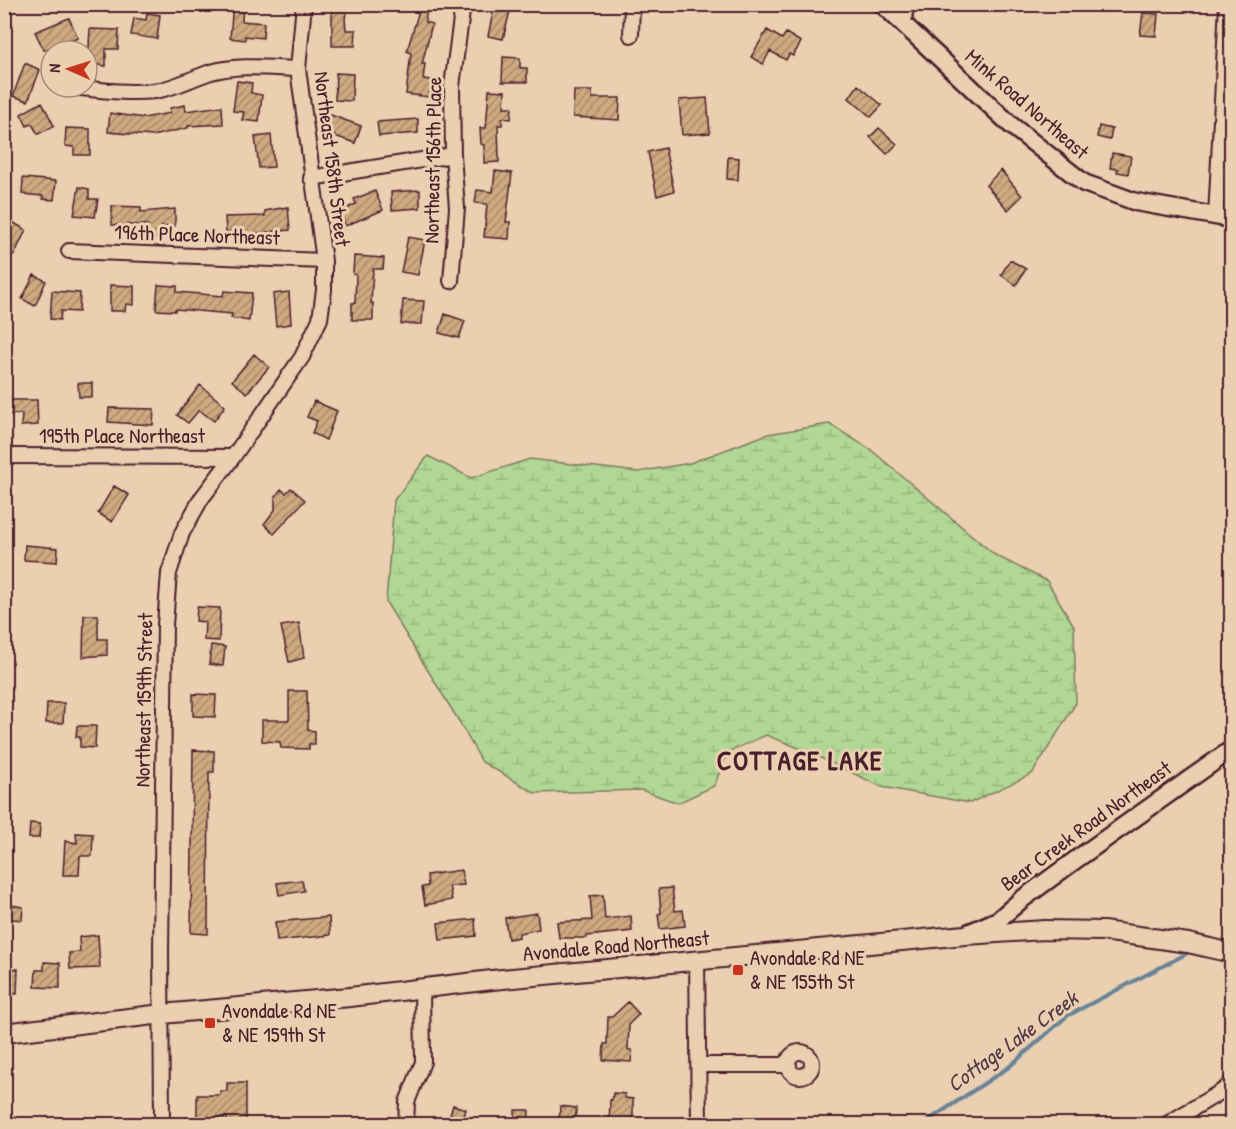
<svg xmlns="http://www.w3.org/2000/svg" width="1236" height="1129" font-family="'Patrick Hand',sans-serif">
  <defs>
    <pattern id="wetland-marsh" width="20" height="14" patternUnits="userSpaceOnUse" patternTransform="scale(1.5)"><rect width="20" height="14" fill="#b0d793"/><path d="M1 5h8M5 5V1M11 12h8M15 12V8" fill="none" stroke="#99b87f"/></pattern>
    <pattern id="building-hatch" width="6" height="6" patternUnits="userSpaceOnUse" patternTransform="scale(1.5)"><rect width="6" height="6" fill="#ceaa81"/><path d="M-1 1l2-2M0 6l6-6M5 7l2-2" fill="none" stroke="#a98a6a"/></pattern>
  </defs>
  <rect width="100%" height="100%" fill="#eacfb1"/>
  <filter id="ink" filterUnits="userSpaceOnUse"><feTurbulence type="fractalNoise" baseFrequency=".0167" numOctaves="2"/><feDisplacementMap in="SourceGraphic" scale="12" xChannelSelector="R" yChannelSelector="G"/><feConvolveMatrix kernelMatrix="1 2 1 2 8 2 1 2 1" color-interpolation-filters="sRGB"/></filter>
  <g filter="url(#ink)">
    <path fill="url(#wetland-marsh)" stroke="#7d7b5f" stroke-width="1.5" d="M829,424l41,25 125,106 52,26 27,45 2,77 -44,71 -62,29 -88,-16 -78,-37 -38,-15 -38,17 -14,34 -36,17 -37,-13 -106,3 -53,-31 -25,-44 -71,-116 8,-102 34,-44 43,22 59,-19 108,13 52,-9 78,-29z"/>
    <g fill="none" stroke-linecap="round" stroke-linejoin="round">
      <path stroke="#698397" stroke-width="4" d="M923,1124l86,-57 58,-51 119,-62"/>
    </g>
    <path fill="url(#building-hatch)" stroke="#4a1f2b" stroke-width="1.5" d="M233,4h10l-1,17 22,2 -1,15 -18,-2v4l-15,-2z
      M332,4h16l-3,15 1,11h10l-1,16h-23z
      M421,4h7l-3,18 7,2 -10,40h3l-2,15 8,1 -2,17 -23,-3 5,-41 -4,-2z
      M494,8l16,3 -7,28 -15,-3z
      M147,13l13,2 -3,24 -26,-4 3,-17 12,2z
      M1143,13l15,1 -2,22 -16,-1z
      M69,18l9,20 -34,12 -9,-18z
      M90,29l29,1 -1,19h-12v17l-18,-3z
      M767,30l15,9 4,-6 15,9 -8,14 -4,-2 -3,6 -16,-9 -7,13 -12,-7z
      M503,57l17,1v10h7v14h-25z
      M25,63l15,7 -12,31 -15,-5z
      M336,73l17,1 -1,27 -17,-1z
      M237,81l15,2 -1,10 11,2 -3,27 -17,-2 2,-8 -11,-1z
      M858,85l24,20 -11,12 -22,-19z
      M489,90l16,1 -1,16h8l-1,12 -9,-1v7h-4l1,37 -15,1v-18l-3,-1 -1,-16h6z
      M574,91h18v7h28l-1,22 -46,-3z
      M707,98l3,35 -28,2 -3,-35z
      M42,102l12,24 -16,8 -6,-10 -5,2 -6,-12z
      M185,105l1,6 36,-5 1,18 -35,2v2l-36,8 -44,-4 2,-19 34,5 26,-5v-5z
      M328,114l33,12 -6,17 -32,-11z
      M418,119v14l-39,3 -2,-14z
      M1099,126l13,3 -2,11 -13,-3z
      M66,128l24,1v26h-16v-8l-9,-1z
      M879,128l18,16 -10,10 -17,-17z
      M271,135l3,32 -15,1 -4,-31z
      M665,148l9,43 -17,5 -9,-44z
      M1112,153l19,3 -3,18 -11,-2 1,-3 -8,-1z
      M728,157l11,1 -1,22 -11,-1z
      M1001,170l21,26 -14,14 -22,-25z
      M495,171l17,2 -6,49h4l-1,17 -25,-2 3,-33 -12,-1 2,-13 16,2z
      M23,178l33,3 -2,19 -11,-1v-3l-21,-2z
      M79,187l10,2v10h9l-3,18 -21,-2z
      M420,190v18l-28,2 -1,-18z
      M375,191l8,19 -38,16 -4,-15 15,-7 -2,-5z
      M112,206l29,1v5l34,-3v17l-13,1 1,10 -15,1v-13h-36z
      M288,207l2,23 -34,3v6h-13v-6l-17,-1 -1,-15 40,-1v-5z
      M9,220l17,10 -12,25 -10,-4v-22z
      M408,237l17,3 -7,35 -17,-3z
      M354,256l30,2 -1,11h-10l-2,34h2v17h-21v-17h3l1,-28 -3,-1z
      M1010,260l16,9 -10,16 -15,-10z
      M34,275l12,6 -11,25 -13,-7z
      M110,285l24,1v19l-8,-1 -1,7h-15z
      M158,285l19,1v6l46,4 1,-5 28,2 -3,28 -18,-3 1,-4 -57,-5v2l-19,-1z
      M52,291l28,2 -1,19 -18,-1 -1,9 -10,-1z
      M289,292l2,32 -15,2 -3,-32z
      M403,300l21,1 -2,23h-21z
      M445,314l20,7 -6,17 -20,-5z
      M254,354l15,13 -22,26 -15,-12z
      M78,383h14v14h-13z
      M200,385l25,21 -11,15 -15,-11 -11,13 -11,-8z
      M4,400h33l1,25 -17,1 1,-12 -18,1z
      M314,401l23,10 -11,29 -14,-7 5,-12 -10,-4z
      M109,408l45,1 -1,16 -45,-3z
      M114,486l15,9 -17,27 -14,-9z
      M291,488l14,12 -31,34 -10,-10 11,-14v-13l6,-8 5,4z
      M25,545l33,3 -1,14 -33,-2z
      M197,607l23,1 -1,33 -15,-1 1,-18 -9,-1z
      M84,615h14v24h9v16l-24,2z
      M299,623l5,35 -15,4 -8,-36z
      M211,645l14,2 -2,19 -14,-2z
      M289,691h18l1,39 7,1v13h-6v5l-28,-1 -1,-6 -18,-1v-21h27z
      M193,694l23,1 -1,22 -22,-1z
      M47,703h17l-1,20h-17z
      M77,726h19l-1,22 -15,-1v-10h-4z
      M193,750l21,1v21h-5l-1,162 -17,-1z
      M30,823l10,1 -1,14h-10z
      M76,833l17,1 -1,22h-12l-1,19h-16l2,-34 12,2z
      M461,870l3,15 -15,1 3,14 -27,5 -3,-18 6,-1 -1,-11z
      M302,880l2,11 -25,4 -2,-12z
      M672,888l3,23 8,-1 2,16 -25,3 -2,-15 3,-1 -2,-24z
      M603,895l2,24 26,-3 1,15 -45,5v2h-28l-2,-16 35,-2 -2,-24z
      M4,904l19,3 -1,13 -18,-2z
      M537,913l2,16 -20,4v4l-11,2 -3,-21z
      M329,917l1,18 -53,6 -2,-19z
      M475,919l1,17 -36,4 -2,-17z
      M98,935l2,33 -30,1 -1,-16 11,-1 -1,-15z
      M44,962l16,1v25l-25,-1 1,-17h8z
      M4,968l14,1 -1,25 -13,-1z
      M628,1002l11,12 -10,10 -1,26h4l-1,12 -28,-2 1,-16h3l1,-27h4z
      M227,1083h19v42h-19v-7h-30v-23h23v-4h7z
      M613,1093l12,1v4l8,1v26h-24l1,-25h2z
      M453,1105l13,4 -4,16h-15z
      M560,1106l16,2 -1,17h-16z
      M515,1110h14l-1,15h-13z"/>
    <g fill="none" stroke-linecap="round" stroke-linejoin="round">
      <g stroke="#4a1f2b" stroke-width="18">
        <path id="minor" d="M904,25l2,-21
          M631,35l1,-31
          M72,87c27,3 55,7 83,4 20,-3 37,-13 56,-19 28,-8 58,-4 87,-3
          M311,178l142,-23
          M1216,217l11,-213
          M69,251l255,10
          M451,281l6,-73 -4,-53 -1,-69 11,-82
          M11,456l222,1
          M697,960l2,164
          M788 1064a12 12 0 1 1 24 0a12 12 0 1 1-24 0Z
          M699,1065h90
          M162,1124l-1,-173 4,-326 4,-52 13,-40 19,-34 32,-42 69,-100 18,-38 4,-29v-29l-26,-192 6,-65
          M406,1124l1,-22 16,-40 -1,-73
          M1167,1124l57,-34 8,-8"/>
      </g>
      <g stroke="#4a1f2b" stroke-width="21">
        <path id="tertiary" d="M882,4l130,122 72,57 52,19 96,17
          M968,933l30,-13 23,-20 53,-39 158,-112"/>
      </g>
      <g stroke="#4a1f2b" stroke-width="22">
        <path id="secondary" d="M4,1033l158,-19 188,-17 142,-17 473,-45 80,-5 58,1 85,12 44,10"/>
      </g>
      <use href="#minor" stroke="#eacfb1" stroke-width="14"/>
      <use href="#tertiary" stroke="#eacfb1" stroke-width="16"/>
      <use href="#secondary" stroke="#eacfb1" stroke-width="18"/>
    </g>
  </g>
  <g fill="#c8321e" stroke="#eacfb1" stroke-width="2">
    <rect x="732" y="964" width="12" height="12" rx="3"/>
    <rect x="204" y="1017" width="12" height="12" rx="3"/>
  </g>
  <g text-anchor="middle" stroke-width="6" stroke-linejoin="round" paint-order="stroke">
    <g font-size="21" fill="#4a1f2b" stroke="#eacfb1">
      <text transform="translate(1027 104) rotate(41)" y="7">Mink Road Northeast</text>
      <text transform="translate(332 159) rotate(83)" y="7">Northeast 158th Street</text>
      <text transform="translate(433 160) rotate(-89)" y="7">Northeast 156th Place</text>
      <text transform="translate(197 235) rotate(2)" y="7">196th Place Northeast</text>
      <text x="122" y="443">195th Place Northeast</text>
      <text transform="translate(144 700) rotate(-89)" y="7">Northeast 159th Street</text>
      <text transform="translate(1086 826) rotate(-36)" y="7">Bear Creek Road Northeast</text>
      <text transform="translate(616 946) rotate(-5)" y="7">Avondale Road Northeast</text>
    </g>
    <g font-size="21" fill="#4a1f2b" stroke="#eacfb1" text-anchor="start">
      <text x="750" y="965">Avondale Rd NE<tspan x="750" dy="24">&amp; NE 155th St</tspan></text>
      <text x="222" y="1018">Avondale Rd NE<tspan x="222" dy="24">&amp; NE 159th St</tspan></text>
    </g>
    <g font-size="22" font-style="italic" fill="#523846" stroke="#eacfb1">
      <text transform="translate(1012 1041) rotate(-36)" y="8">Cottage Lake Creek</text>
    </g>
    <g font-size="27" font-weight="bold" letter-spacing="1.5" fill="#4a1f2b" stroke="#eacfb1">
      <text x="800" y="770">COTTAGE LAKE</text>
    </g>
  </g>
  <rect width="1236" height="1129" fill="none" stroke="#eacfb1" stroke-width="24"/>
  <rect x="12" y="12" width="1212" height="1105" fill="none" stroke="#4a1f2b" stroke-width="2" filter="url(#ink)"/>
  <g transform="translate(69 69) rotate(273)"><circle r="28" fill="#eacfb1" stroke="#aa897b" stroke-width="1.5"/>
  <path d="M0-4.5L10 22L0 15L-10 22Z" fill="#c8321e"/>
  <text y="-9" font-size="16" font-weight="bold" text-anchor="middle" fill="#4a1f2b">N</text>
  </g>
</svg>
